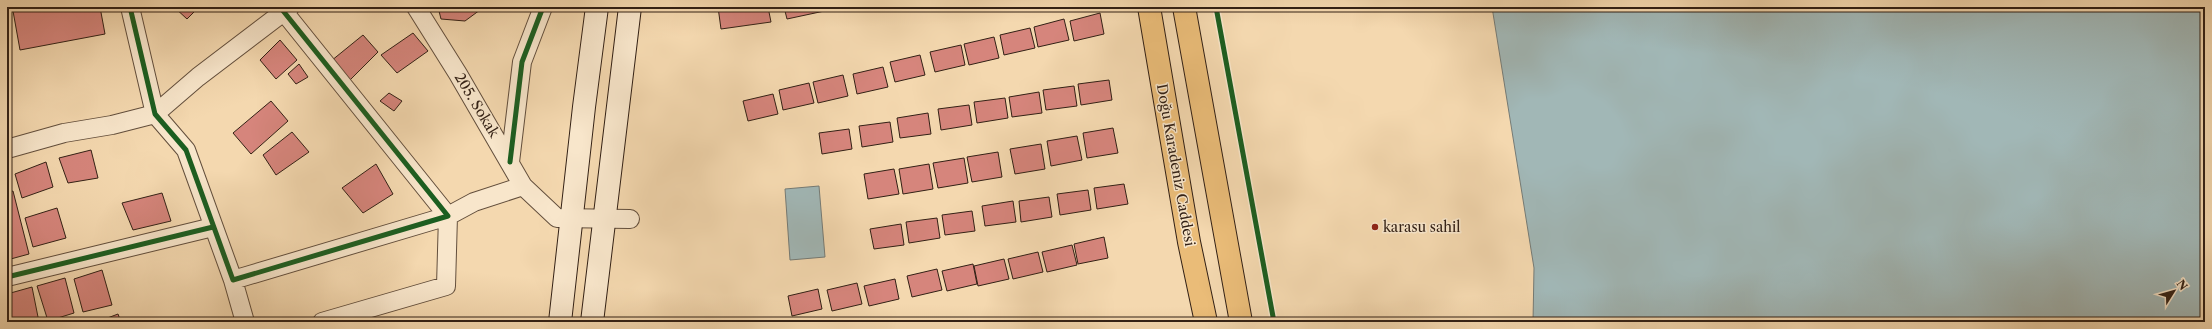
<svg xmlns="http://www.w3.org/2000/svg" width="2212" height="329" font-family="'Libre Caslon Text',serif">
  <rect width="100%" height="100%" fill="#f4d8af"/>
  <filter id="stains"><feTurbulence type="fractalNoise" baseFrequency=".005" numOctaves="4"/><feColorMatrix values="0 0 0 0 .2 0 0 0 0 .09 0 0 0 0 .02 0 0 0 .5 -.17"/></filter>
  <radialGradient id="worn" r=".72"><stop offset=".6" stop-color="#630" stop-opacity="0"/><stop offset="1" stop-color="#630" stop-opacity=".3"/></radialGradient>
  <path fill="#a1b7b6" stroke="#757b76" d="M1492,7h713v315h-672l1,-54z
    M819,186l6,71 -35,3 -5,-71z"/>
  <path fill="#d6857c" stroke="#322015" d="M35,7h65l5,27 -85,16 -7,-39z
    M174,7h25l-12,12z
    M438,7h46l-19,14 -24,-2z
    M718,7h50l3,15 -50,7z
    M784,7h59l-56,12z
    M1100,13l4,21 -30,7 -4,-20z
    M1064,19l5,21 -31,7 -4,-20z
    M1030,28l5,20 -31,7 -4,-20z
    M413,33l15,18 -31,22 -16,-18z
    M363,35l15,17 -28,28 -19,-19z
    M994,37l5,21 -30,7 -5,-21z
    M280,40l17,20 -21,19 -16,-19z
    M961,45l4,20 -30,7 -5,-20z
    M920,55l5,20 -30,7 -5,-20z
    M299,64l9,13 -12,7 -8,-10z
    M883,67l5,20 -31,7 -4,-20z
    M843,75l5,21 -30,7 -5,-21z
    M1109,80l3,20 -31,5 -3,-21z
    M809,83l5,20 -31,7 -4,-20z
    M1074,86l3,20 -31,4 -3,-20z
    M1039,92l3,21 -30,4 -3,-20z
    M389,93l13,8 -8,10 -14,-10z
    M773,94l5,20 -30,7 -5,-20z
    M1005,98l3,20 -31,5 -3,-21z
    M271,101l17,20 -37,33 -18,-21z
    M969,105l3,20 -31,5 -3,-21z
    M928,113l3,21 -31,4 -3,-20z
    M890,122l3,20 -31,5 -3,-21z
    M1113,128l5,25 -31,5 -4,-25z
    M849,129l3,20 -30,5 -3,-21z
    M292,132l17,20 -33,23 -13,-20z
    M1077,136l5,24 -31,6 -4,-25z
    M1041,144l4,25 -30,5 -5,-25z
    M91,150l7,28 -30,5 -9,-25z
    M998,152l4,25 -30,5 -5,-25z
    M964,158l4,25 -30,5 -5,-25z
    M46,162l7,25 -31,11 -7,-24z
    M376,164l17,30 -30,19 -21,-25z
    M929,164l4,25 -30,5 -4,-25z
    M894,169l5,25 -31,5 -4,-25z
    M1124,184l4,20 -31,5 -3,-21z
    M1088,190l3,20 -31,5 -3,-21z
    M13,191l16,63 -22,6v-67z
    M162,193l9,28 -38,9 -11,-27z
    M1049,197l3,20 -31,5 -2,-21z
    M1013,201l3,21 -31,4 -3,-20z
    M57,208l9,30 -33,9 -8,-29z
    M972,211l3,20 -30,4 -3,-20z
    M937,218l3,20 -31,5 -3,-21z
    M901,224l3,21 -30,4 -4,-20z
    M1104,237l4,21 -30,6 -4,-20z
    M1072,245l5,20 -30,7 -5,-20z
    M1038,252l5,20 -30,7 -5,-20z
    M1004,259l5,20 -31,7 -4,-20z
    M973,264l4,20 -30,7 -5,-20z
    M937,269l5,21 -30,7 -5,-21z
    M102,270l10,35 -29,7 -9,-33z
    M65,278l9,35 -26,8 -11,-35z
    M895,279l4,20 -30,7 -5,-20z
    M857,283l5,21 -30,7 -5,-21z
    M32,287l7,35h-32v-28z
    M818,289l4,20 -30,7 -4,-20z
    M118,314l3,8h-24z"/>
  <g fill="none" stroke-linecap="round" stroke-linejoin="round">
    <g stroke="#624e3c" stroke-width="20">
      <path id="street" d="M130,7l25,107 31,36 47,130 215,-64 -168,-209
        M416,7l42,67 65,112 34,32 73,1
        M7,149l57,-16 48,-8 43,-11 43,-37 92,-70
        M510,162l12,-100 21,-55
        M7,277l206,-50
        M233,280l12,42
        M322,322l124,-36 2,-70 26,-14 49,-16"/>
    </g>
    <g stroke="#322015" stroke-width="24">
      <path id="secondary" d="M560,322l24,-215 13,-100
        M592,322l38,-315"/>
    </g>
    <g stroke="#322015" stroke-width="24">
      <path id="primary" d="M1149,7l40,235 17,80
        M1184,7l57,315"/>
    </g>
    <use href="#street" stroke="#f8e6cb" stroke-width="18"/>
    <use href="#secondary" stroke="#f8e6cb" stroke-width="22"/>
    <use href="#primary" stroke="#eabc78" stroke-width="22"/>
    <g stroke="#f8e6cb" stroke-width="8">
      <path id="cycleway" d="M130,7l25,107 31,36 47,130 215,-64 -168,-209
        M1216,7l58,315
        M510,162l12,-100 21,-55
        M7,277l206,-50"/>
    </g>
    <use href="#cycleway" stroke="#1b5e20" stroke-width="5"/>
  </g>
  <circle fill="#8f2418" stroke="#f8e6cb" stroke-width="1.5" cx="1375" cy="227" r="4"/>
  <g text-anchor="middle" stroke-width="3" stroke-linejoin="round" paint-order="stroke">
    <g font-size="14" fill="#322015" stroke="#f8e6cb">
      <text transform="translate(477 105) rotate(59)" y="5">205. Sokak</text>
      <text transform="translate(1176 165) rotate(80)" y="5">Doğu Karadeniz Caddesi</text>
    </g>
    <g font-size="14" fill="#322015" stroke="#f8e6cb" text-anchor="start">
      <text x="1383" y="232">karasu sahil</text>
    </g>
  </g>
  <rect width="2212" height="329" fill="none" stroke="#f4d8af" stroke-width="24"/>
  <rect x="8" y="8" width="2196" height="313" fill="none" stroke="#322015" stroke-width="2"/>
  <rect x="12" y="12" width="2188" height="305" fill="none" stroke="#322015"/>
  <g transform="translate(2174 291) rotate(53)" stroke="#f8e6cb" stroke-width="3" paint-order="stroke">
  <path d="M0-3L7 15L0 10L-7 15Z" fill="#322015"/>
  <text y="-6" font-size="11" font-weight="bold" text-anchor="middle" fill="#322015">N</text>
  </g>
  <rect width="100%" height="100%" filter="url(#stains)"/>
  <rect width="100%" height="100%" fill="url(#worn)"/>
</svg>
